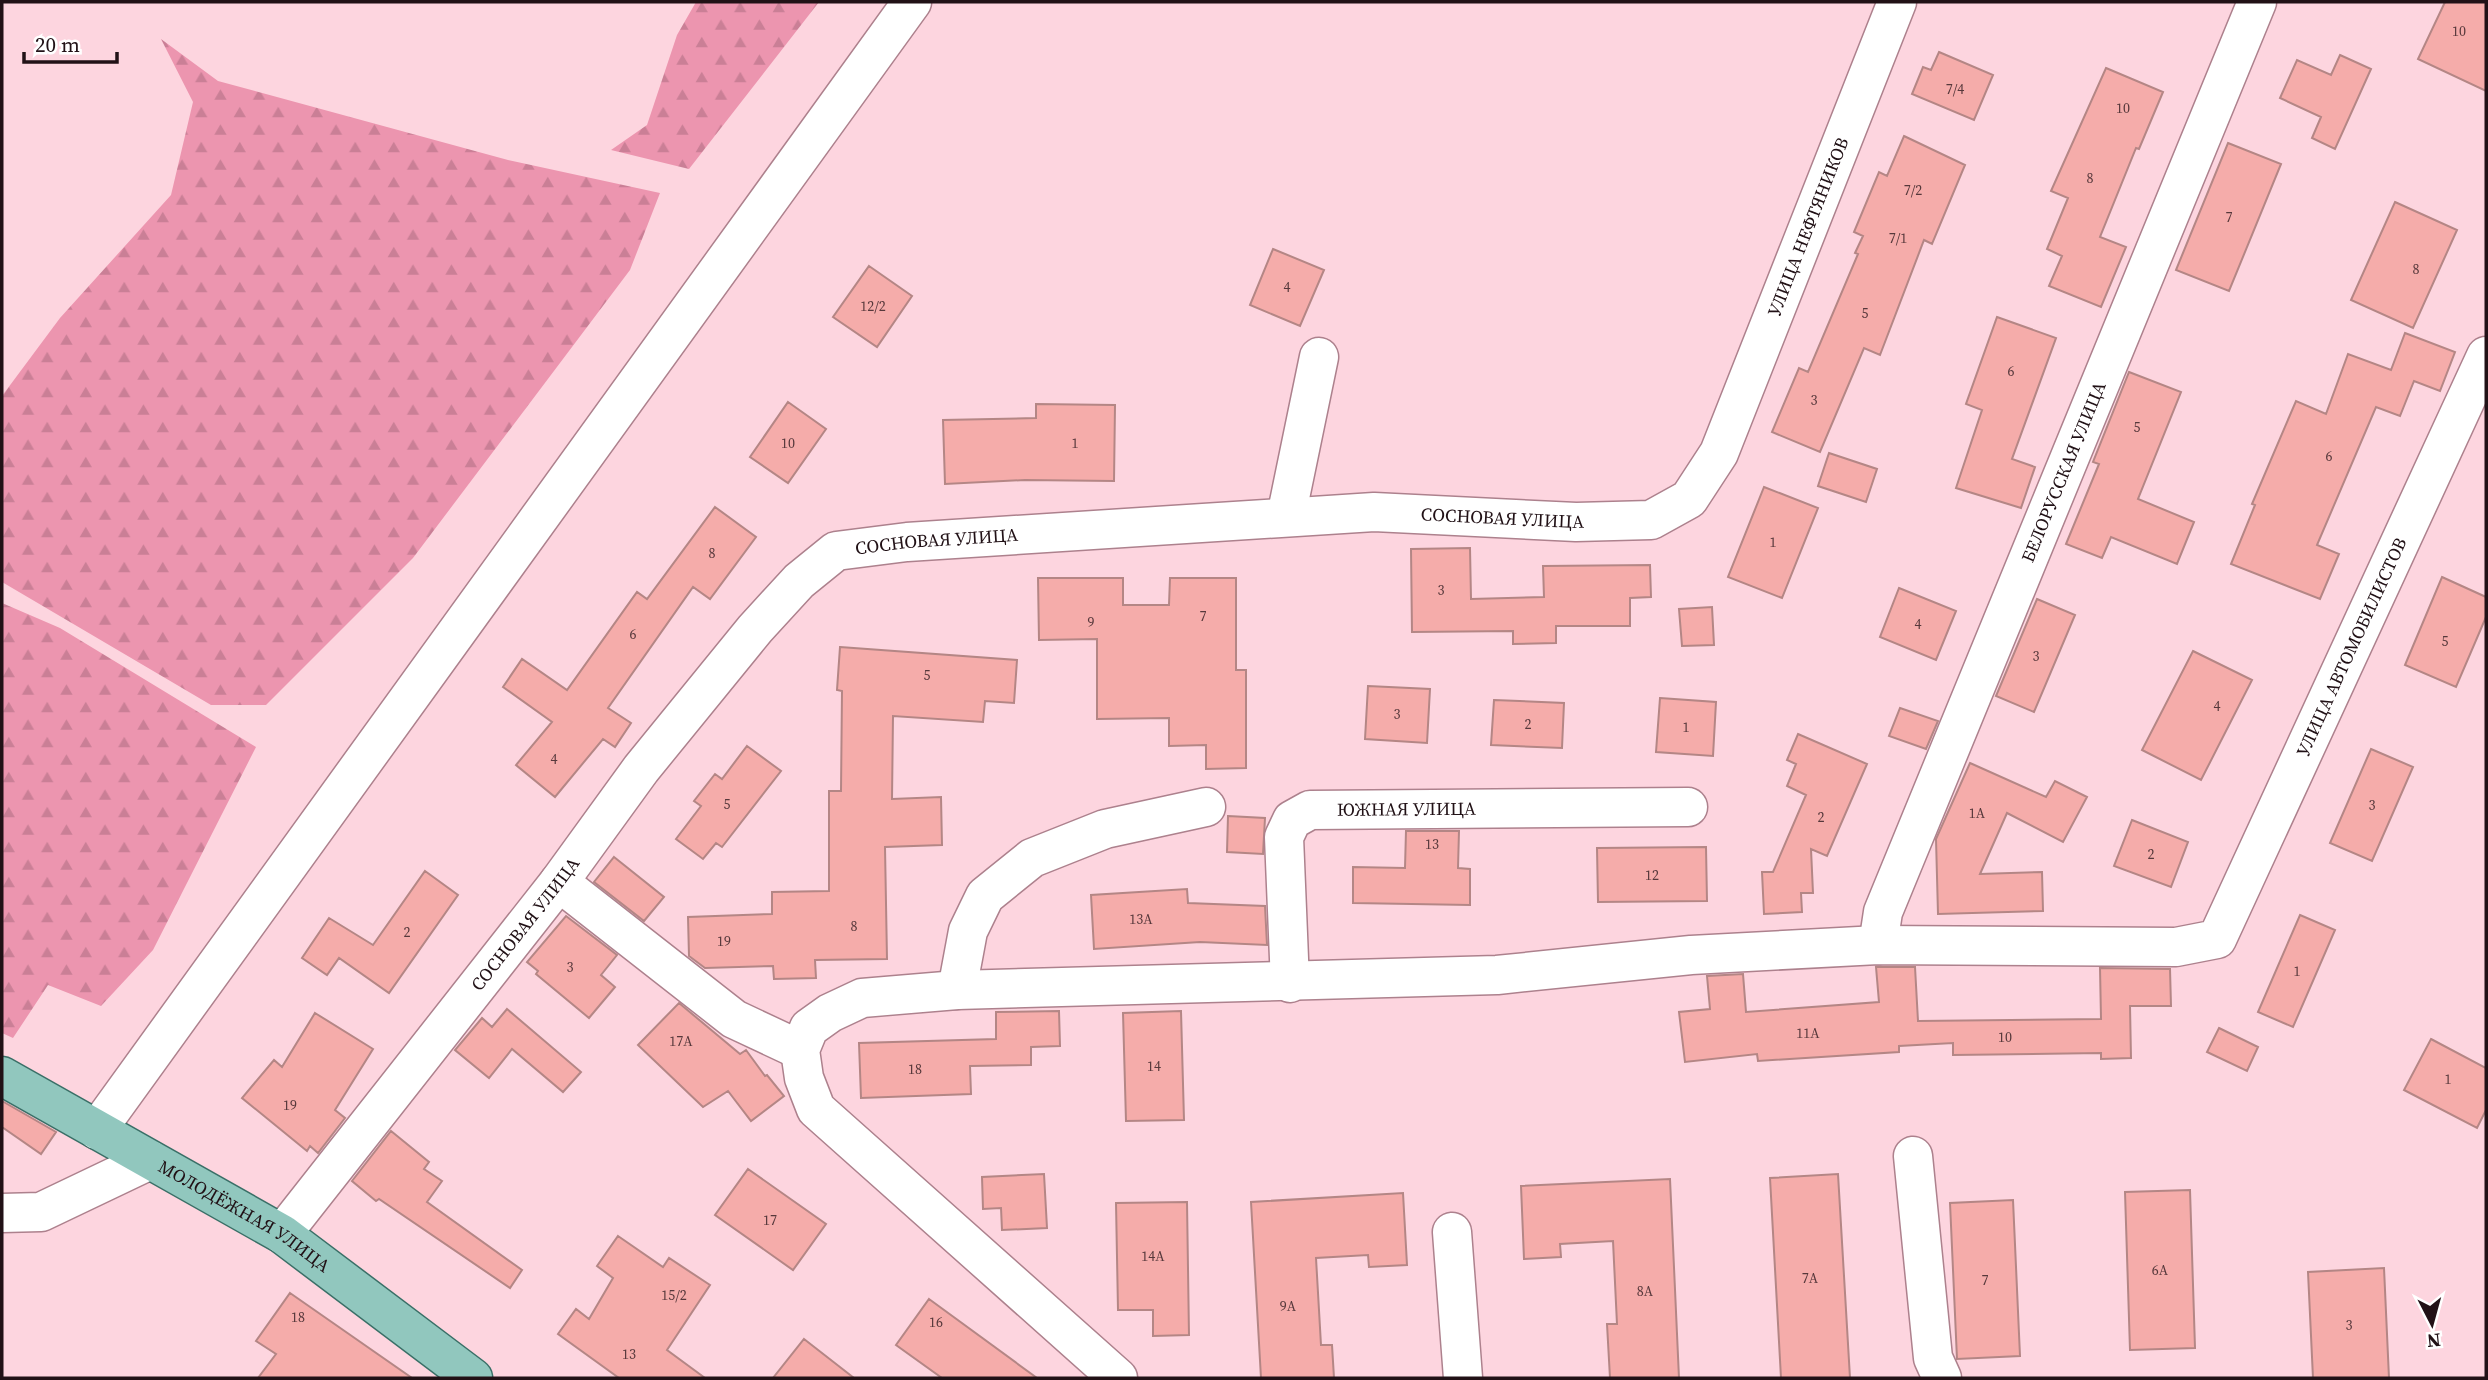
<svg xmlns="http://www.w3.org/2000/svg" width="2488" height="1380" font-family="'Source Serif 4',serif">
  <defs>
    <pattern id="forest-firs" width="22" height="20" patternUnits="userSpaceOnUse" patternTransform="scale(1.75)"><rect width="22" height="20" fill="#ec95af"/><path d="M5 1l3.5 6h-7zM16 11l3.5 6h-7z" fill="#ca7f96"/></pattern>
  </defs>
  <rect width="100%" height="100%" fill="#fdd5df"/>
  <path fill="url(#forest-firs)" d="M696,2h123l-130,167 -78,-19 36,-25 30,-90z
    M161,39l57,42 290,79 152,33 -30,77 -217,288 -147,147h-55l-209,-123v-186l58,-78 111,-123 22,-93z
    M2,603l58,25 196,119 -103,203 -52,56 -53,-21 -35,53 -11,-5z"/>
  <path fill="#f5acaa" stroke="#b48685" stroke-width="2" d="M2445,2h41v89l-68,-32z
    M1939,52l54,23 -19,45 -62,-26 11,-27 8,3z
    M2340,55l31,14 -36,80 -23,-11 9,-21 -41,-19 17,-38 34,15z
    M2106,68l57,24 -24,57 -3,-1 -36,89 26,10 -25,60 -52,-21 13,-30 -15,-7 21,-51 -17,-7z
    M1904,136l61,29 -33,79 -8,-4 -44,115 -16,-7 -44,104 -48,-20 27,-64 9,4 50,-118 -3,-1 8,-17 -9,-4 25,-60 8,4z
    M2228,143l53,21 -52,127 -53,-21z
    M2395,202l62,28 -44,98 -62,-28z
    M1273,249l51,21 -24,56 -50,-21z
    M869,266l43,30 -35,51 -44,-30z
    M1997,317l59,21 -44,121 23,8 -14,41 -65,-20 26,-78 -16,-6z
    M2405,333l50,19 -15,39 -26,-10 -14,35 -24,-9 -59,138 22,9 -19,45 -89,-35 24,-59 -3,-1 44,-103 30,13 22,-60 43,16z
    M2129,372l52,20 -43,107 56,23 -17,42 -66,-27 -9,21 -36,-14 33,-80 -6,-2z
    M788,402l38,27 -38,54 -38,-26z
    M1036,404l79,1 -1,76 -89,-1 -80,4 -2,-64 93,-2z
    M1829,453l48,16 -11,33 -48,-16z
    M1764,487l54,21 -36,90 -54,-21z
    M715,507l41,30 -46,62 -17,-12 -85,121 23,15 -16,24 -12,-8 -48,58 -39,-32 36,-43 -49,-35 19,-28 45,31 70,-98 10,7z
    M1470,548l1,51 73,-2 -1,-31 107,-1 1,32 -21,1v28h-74v17l-43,1v-13l-101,1 -1,-83z
    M2442,577l44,20v20l-30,70 -51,-22z
    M1038,578h85v27h46l1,-27h66v92h10v98l-40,1v-24l-37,1v-28l-72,1v-80l-58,1z
    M1899,588l57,23 -20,49 -56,-23z
    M2037,599l38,16 -41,97 -38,-16z
    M1712,607l2,38 -32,1 -3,-37z
    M840,647l177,13 -3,43 -29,-2 -2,21 -90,-6 -1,83 49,-2 1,48 -57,2 2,112 -72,1 1,18 -42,1 -1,-13 -68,2 -16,-12 -1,-39 84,-3v-22l57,-1v-100h12l1,-100 -5,-1z
    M2193,651l59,29 -51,100 -59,-30z
    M1368,686l62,3 -3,54 -62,-4z
    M1660,698l56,4 -3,54 -57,-4z
    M1494,700l70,3 -2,45 -71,-3z
    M1900,708l38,13 -12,28 -37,-13z
    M1798,734l69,30 -40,92 -16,-7 2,44h-12l1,19 -38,2 -2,-42h11l33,-77 -19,-9 9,-22 -9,-4z
    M747,746l34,25 -59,76 -6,-4 -13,16 -27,-20 25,-33 -7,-5 21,-27 7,5z
    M2371,749l42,18 -41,94 -42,-18z
    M1970,763l76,34 9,-16 32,16 -24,45 -56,-29 -27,61 62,-2 1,39 -105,3 -2,-75z
    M1228,816l37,2 -2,36 -36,-2z
    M2132,820l56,22 -17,45 -57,-21z
    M1406,831h53l-1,37 12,1v36l-117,-2v-36l52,1z
    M1706,847l1,54 -109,1 -1,-54z
    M614,857l50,40 -20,24 -50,-39z
    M425,871l33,24 -69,98 -50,-35 -12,17 -25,-17 27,-40 44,27z
    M1187,889l1,14 77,3 2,39 -67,-3 -106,7 -3,-54z
    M2300,915l35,15 -42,97 -35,-15z
    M566,916l51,39 -16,20 14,12 -26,31 -53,-44 2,-3 -11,-9z
    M1876,967h39l3,54 183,-2 -1,-51 70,1 1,37h-41l1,52 -30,1v-6l-148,2v-12l-54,3v6l-141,9 -1,-7 -72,8 -6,-50 31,-3 -3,-33 36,-2 3,38 133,-10z
    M679,1003l61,51 6,-4 19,26 2,-1 17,21 -33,25 -23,-30 -25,16 -65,-62z
    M507,1009l74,63 -18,20 -51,-43 -23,29 -34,-28 27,-32 10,9z
    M1059,1011l1,35 -29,1v18l-61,1 1,28 -110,4 -2,-55 137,-4v-27z
    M1181,1011l3,109 -58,1 -3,-108z
    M315,1013l58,36 -38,61 10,8 -27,35 -8,-7 -3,5 -65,-53 32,-38 8,7z
    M2219,1028l39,19 -11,24 -40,-19z
    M2431,1039l55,29v42l-9,18 -73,-38z
    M2,1101l54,31 -15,22 -39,-27z
    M391,1131l38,31 -5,7 18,12 -15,21 95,68 -12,18 -131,-89 -3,2 -24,-20z
    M748,1169l78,55 -33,46 -78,-55z
    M1044,1174l3,54 -45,2 -1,-22 -18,1 -1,-32z
    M1838,1174l12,204h-69l-11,-200z
    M1670,1179l9,199h-69l-3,-54h10l-4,-83 -53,3 1,13 -37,2 -3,-73z
    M2190,1190l5,158 -65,2 -5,-158z
    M1403,1193l4,72 -38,2 -1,-12 -52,3 5,87h11l2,33h-73l-10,-176z
    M2013,1200l7,156 -63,3 -7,-156z
    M1187,1202l2,133 -36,1v-26h-35l-2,-107z
    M618,1236l45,31 6,-9 41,27 -43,65 38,28h-86l-61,-44 18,-25 13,10 24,-41 -16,-12z
    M2384,1268l5,110h-76l-5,-106z
    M290,1293l122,85h-154l18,-24 -20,-13z
    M929,1299l108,79h-95l-46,-33z
    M804,1339l50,39h-81z"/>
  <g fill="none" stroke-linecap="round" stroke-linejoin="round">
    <g stroke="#ad818d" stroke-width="41">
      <g id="minor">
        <path d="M1286,517l33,-160"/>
        <path d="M559,882l175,137 66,31"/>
        <path id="s1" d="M1878,945l5,-33 374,-910"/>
        <path id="s2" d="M1290,983l-6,-146 8,-17 18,-10 378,-3"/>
        <path d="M957,990l11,-59 17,-35 47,-38 73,-29 101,-22"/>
        <path d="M97,1130l815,-1128"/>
        <path d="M1913,1156l20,202 9,20"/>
        <path d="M2,1213l39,-1 109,-52"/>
        <path d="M1452,1232l11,146"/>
        <path id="s3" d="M282,1234l277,-352 82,-113 114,-140 44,-48 37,-30 71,-9 467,-30 202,10 75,-2 38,-21 30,-46 178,-451"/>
        <path id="s4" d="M1118,1378l-302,-269 -12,-31 -4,-28 9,-22 21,-15 32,-15 95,-8 540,-15 194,-20 187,-10 298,2 41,-8 269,-583"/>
      </g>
    </g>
    <g stroke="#3a6f67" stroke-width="41">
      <g id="major">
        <path id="s5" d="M2,1076l280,158 191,144"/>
      </g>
    </g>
    <use href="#minor" stroke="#fff" stroke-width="38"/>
    <use href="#major" stroke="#91c7be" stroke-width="38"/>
  </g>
  <g text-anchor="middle" stroke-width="6" stroke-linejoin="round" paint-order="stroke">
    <g font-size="14" fill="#56383b">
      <text x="2459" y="36">10</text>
      <text x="1955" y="94">7/4</text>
      <text x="2123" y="113">10</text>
      <text x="2090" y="183">8</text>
      <text x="1913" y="195">7/2</text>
      <text x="2229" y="222">7</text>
      <text x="1898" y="243">7/1</text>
      <text x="2416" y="274">8</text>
      <text x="1287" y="292">4</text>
      <text x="873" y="311">12/2</text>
      <text x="1865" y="318">5</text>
      <text x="2011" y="376">6</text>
      <text x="1814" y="405">3</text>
      <text x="2137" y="432">5</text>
      <text x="788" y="448">10</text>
      <text x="1075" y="448">1</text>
      <text x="2329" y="461">6</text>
      <text x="1773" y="547">1</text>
      <text x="712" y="558">8</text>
      <text x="1441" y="595">3</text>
      <text x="1203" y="621">7</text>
      <text x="1091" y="627">9</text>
      <text x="1918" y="629">4</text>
      <text x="633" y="639">6</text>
      <text x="2445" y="646">5</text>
      <text x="2036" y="661">3</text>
      <text x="927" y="680">5</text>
      <text x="2217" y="711">4</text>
      <text x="1397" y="719">3</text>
      <text x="1528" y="729">2</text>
      <text x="1686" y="732">1</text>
      <text x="554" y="764">4</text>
      <text x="727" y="809">5</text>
      <text x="2372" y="810">3</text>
      <text x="1977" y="818">1А</text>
      <text x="1821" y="822">2</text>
      <text x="1432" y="849">13</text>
      <text x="2151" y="859">2</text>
      <text x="1652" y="880">12</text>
      <text x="1141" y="924">13А</text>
      <text x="854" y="931">8</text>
      <text x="407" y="937">2</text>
      <text x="724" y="946">19</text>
      <text x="570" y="972">3</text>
      <text x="2297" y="976">1</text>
      <text x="1808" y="1038">11А</text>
      <text x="2005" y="1042">10</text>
      <text x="681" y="1046">17А</text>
      <text x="1154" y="1071">14</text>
      <text x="915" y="1074">18</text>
      <text x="2448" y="1084">1</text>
      <text x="290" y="1110">19</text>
      <text x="770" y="1225">17</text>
      <text x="1153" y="1261">14А</text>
      <text x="2160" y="1275">6А</text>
      <text x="1810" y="1283">7А</text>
      <text x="1985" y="1285">7</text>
      <text x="1645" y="1296">8А</text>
      <text x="674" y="1300">15/2</text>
      <text x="1288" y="1311">9А</text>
      <text x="298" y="1322">18</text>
      <text x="936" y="1327">16</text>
      <text x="2349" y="1330">3</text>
      <text x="629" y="1359">13</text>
    </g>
    <g font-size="18" fill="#211116" stroke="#fff">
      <text dy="6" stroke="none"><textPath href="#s3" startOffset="2039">УЛИЦА НЕФТЯНИКОВ</textPath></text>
      <text dy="6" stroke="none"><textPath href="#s1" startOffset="509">БЕЛОРУССКАЯ УЛИЦА</textPath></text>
      <text dy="6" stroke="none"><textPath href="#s3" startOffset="1549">СОСНОВАЯ УЛИЦА</textPath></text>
      <text dy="6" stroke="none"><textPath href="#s3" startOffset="982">СОСНОВАЯ УЛИЦА</textPath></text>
      <text dy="6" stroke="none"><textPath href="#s4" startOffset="2230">УЛИЦА АВТОМОБИЛИСТОВ</textPath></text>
      <text dy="6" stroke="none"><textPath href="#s2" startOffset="282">ЮЖНАЯ УЛИЦА</textPath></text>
      <text dy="6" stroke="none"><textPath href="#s3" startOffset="394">СОСНОВАЯ УЛИЦА</textPath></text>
      <text dy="6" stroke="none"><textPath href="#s5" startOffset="280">МОЛОДЁЖНАЯ УЛИЦА</textPath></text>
    </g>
  </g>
  <rect width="2488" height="1380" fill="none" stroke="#211116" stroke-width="7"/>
  <g transform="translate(2432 1324) rotate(174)" stroke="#ffffff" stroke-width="5" paint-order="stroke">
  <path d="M0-5L12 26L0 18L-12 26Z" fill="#211116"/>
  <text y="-10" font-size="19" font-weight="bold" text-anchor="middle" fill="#211116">N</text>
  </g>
  <path d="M24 52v10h93v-10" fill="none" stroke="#211116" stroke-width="3.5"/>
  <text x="35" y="52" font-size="21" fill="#211116" stroke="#ffffff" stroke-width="5" paint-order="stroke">20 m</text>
</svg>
